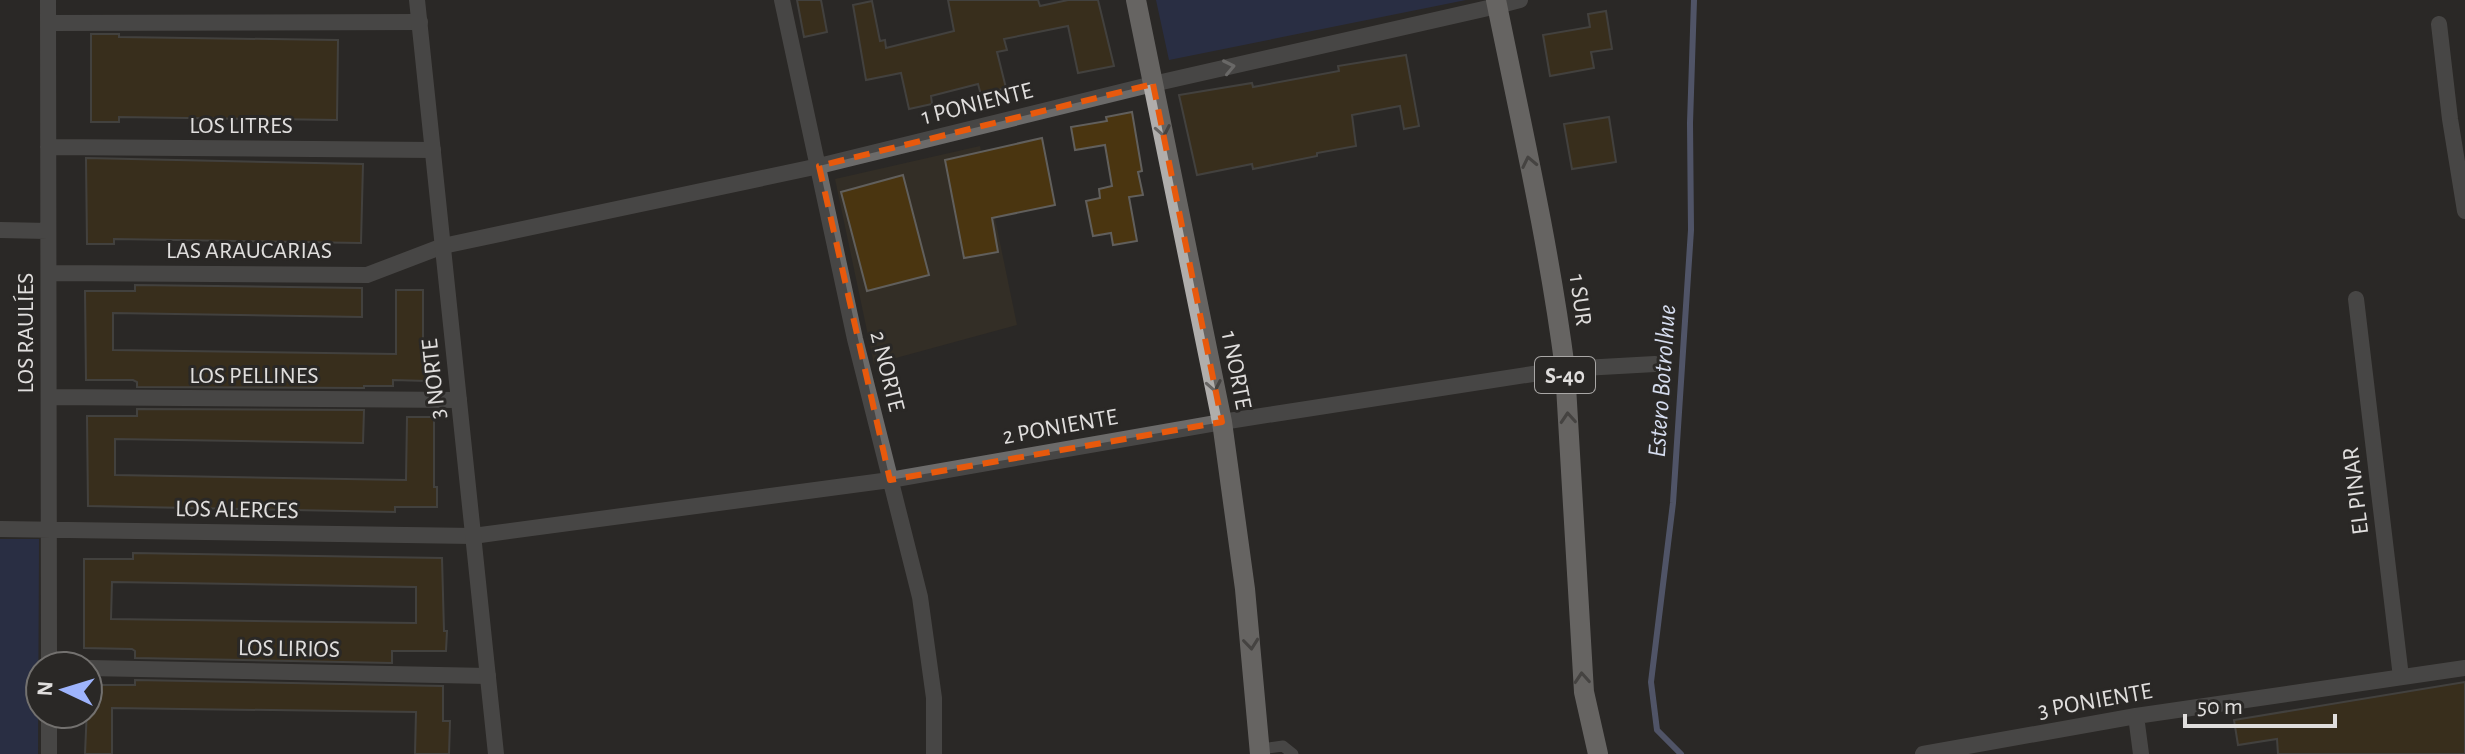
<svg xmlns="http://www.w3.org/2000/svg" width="2465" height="754" font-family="'Alegreya Sans',sans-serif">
  <rect width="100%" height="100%" fill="#2a2826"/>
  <path fill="#332e26" d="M980,146l37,179 -143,39 -39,-185z"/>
  <path fill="#293567" d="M1156,0h310l-297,60z
    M0,539h39l-1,215h-38z"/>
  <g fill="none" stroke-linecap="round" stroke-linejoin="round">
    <path stroke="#7f8bb6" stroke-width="6" d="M1681,754l-24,-24 -6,-48 22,-179 18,-273 -1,-107 4,-123"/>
  </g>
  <path fill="#4a3510" stroke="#615f5c" stroke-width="2" fill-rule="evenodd" d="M797,0h24l6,32 -23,5z
    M948,0h90l2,6 28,-6h30l16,66 -36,7 -10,-47 -64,13 3,11 -10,2 9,36 -25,7 -3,-11 -47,12 1,8 -23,5 -8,-36 -35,7 -13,-75 19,-4 8,40 5,-1 1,8 68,-17z
    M1606,11l6,38 -21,3 3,16 -44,8 -7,-41 47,-8 -2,-13z
    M91,34h28v3l219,3 -1,80 -218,-3v5h-28z
    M1406,55l13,71 -15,3 -4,-23 -48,9 4,31 -39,7v3l-64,13 -1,-5 -55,11 -18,-80 73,-12 1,4 86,-16 -1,-5z
    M1132,112l10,59 -4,1 5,23 -14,2 8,44 -24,4 -2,-12 -18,3 -7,-35 14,-3 -1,-9 13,-3 -7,-41 -30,5 -4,-23 36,-6 -1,-4z
    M1609,117l7,45 -44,7 -8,-45z
    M1042,138l13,67 -63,13 6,34 -34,6 -19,-98z
    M86,158l277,6 -2,79 -247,-4v5h-27z
    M903,175l26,100 -62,16 -26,-99z
    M135,285l227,3v29l-249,-4v37l283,4v-64h27v70h4v21l-34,-1v6h-29v2l-227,-1v-5l-4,-2h-47l-1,-89h50z
    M137,409l227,1 -1,33 -248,-4v36l291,5 1,-63h27v70h3v20h-42v5l-307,-6 -1,-90h50z
    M133,553l309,5 2,73h3l-1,20h-54v12l-257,-5v-7l-3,-2 -48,-1v-89h49zM112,582l304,5v36l-305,-4z
    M135,680l308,6v35h7l-1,33h-34l1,-42 -304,-4v46h-27l3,-69h47z
    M2465,682v72h-187l-1,-15 -39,6 -4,-25z"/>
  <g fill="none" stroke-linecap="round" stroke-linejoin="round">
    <path stroke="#6c6b6a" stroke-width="11" d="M1260,749l23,-3 10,8"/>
    <path stroke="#6c6b6a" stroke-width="16" d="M48,0l1,666
      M782,0l73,339 65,258 14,101v56
      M1497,6l23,-6
      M48,23l372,-1
      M2439,24l11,95 15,92
      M48,147l385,3
      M0,230l48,1
      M49,273l318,2 76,-29 376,-80 334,-82
      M2356,299l45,378
      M49,397l410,3
      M0,529l473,7 417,-56 332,-58 343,-53 90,-5
      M88,668l400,8
      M49,714v40
      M2136,716l5,38
      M1923,754l213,-38 329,-48"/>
    <path stroke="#6c6b6a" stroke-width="16" d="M417,0l79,754
      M1153,84l344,-78"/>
    <path stroke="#b0aeac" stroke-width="20" d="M1136,0l86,422 23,167 15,165
      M1496,0c25,123 53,245 69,369l19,323 14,62"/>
  </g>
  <defs><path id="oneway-chevron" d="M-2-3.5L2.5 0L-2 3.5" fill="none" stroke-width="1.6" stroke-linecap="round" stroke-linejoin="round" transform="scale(2)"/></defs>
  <use stroke="#b7b6b5" href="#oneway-chevron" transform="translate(1229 67) rotate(-12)"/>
  <g stroke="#666462">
    <use href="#oneway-chevron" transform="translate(1163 131) rotate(79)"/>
    <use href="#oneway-chevron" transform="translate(1529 162) rotate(-102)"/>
    <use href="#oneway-chevron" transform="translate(1214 386) rotate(79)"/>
    <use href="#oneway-chevron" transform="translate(1568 418) rotate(-94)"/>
    <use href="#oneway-chevron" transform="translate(1251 644) rotate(84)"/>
    <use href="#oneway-chevron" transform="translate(1582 678) rotate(-94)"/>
  </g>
  <path d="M0 0H2465V754H0ZM1153,84l69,338 -332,58 -71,-314z" fill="#2a2826" fill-opacity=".55" fill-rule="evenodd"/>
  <path fill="none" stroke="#e8590c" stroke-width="6" stroke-dasharray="16 10" stroke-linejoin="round" d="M1153,84l69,338 -332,58 -71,-314z"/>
  <g text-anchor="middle" stroke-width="6" stroke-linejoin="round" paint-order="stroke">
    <rect fill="#2a2826" stroke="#a9a7a6" stroke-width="2" x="1535" y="357" width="60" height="36" rx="6"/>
    <g font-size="22" font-weight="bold" fill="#e0dedd">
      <text x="1565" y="383">S-40</text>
    </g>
    <g font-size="24" fill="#e0dedd" stroke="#2a2826">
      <text transform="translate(977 103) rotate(-14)" y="8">1 PONIENTE</text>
      <text x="241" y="133">LOS LITRES</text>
      <text x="249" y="258">LAS ARAUCARIAS</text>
      <text transform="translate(1581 300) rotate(82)" y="8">1 SUR</text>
      <text transform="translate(25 333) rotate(-90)" y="8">LOS RAULÍES</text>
      <text transform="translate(1237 370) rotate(79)" y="8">1 NORTE</text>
      <text transform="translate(888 371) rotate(76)" y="8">2 NORTE</text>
      <text x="254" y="383">LOS PELLINES</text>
      <text transform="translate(433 379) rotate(-96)" y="8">3 NORTE</text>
      <text transform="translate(1060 426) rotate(-10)" y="8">2 PONIENTE</text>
      <text transform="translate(2355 491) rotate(-97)" y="8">EL PINAR</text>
      <text transform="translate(237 509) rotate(1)" y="8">LOS ALERCES</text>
      <text transform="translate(289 648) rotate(1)" y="8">LOS LIRIOS</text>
      <text transform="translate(2095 700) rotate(-10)" y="8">3 PONIENTE</text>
    </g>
    <g font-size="26" font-style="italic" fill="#d5dcee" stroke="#2a2826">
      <text transform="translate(1661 381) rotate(-86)" y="9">Estero Botrolhue</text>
    </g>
  </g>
  <g transform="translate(64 690) rotate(274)"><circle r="38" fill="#2a2826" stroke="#73716f" stroke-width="2"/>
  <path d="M0-6L14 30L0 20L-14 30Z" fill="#9eb4fd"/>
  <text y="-12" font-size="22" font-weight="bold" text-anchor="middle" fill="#e0dedd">N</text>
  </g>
  <path d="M2185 714v12h150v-12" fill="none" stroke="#e0dedd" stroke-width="4"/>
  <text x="2197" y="714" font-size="24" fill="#e0dedd" stroke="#2a2826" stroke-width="6" paint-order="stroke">50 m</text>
</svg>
